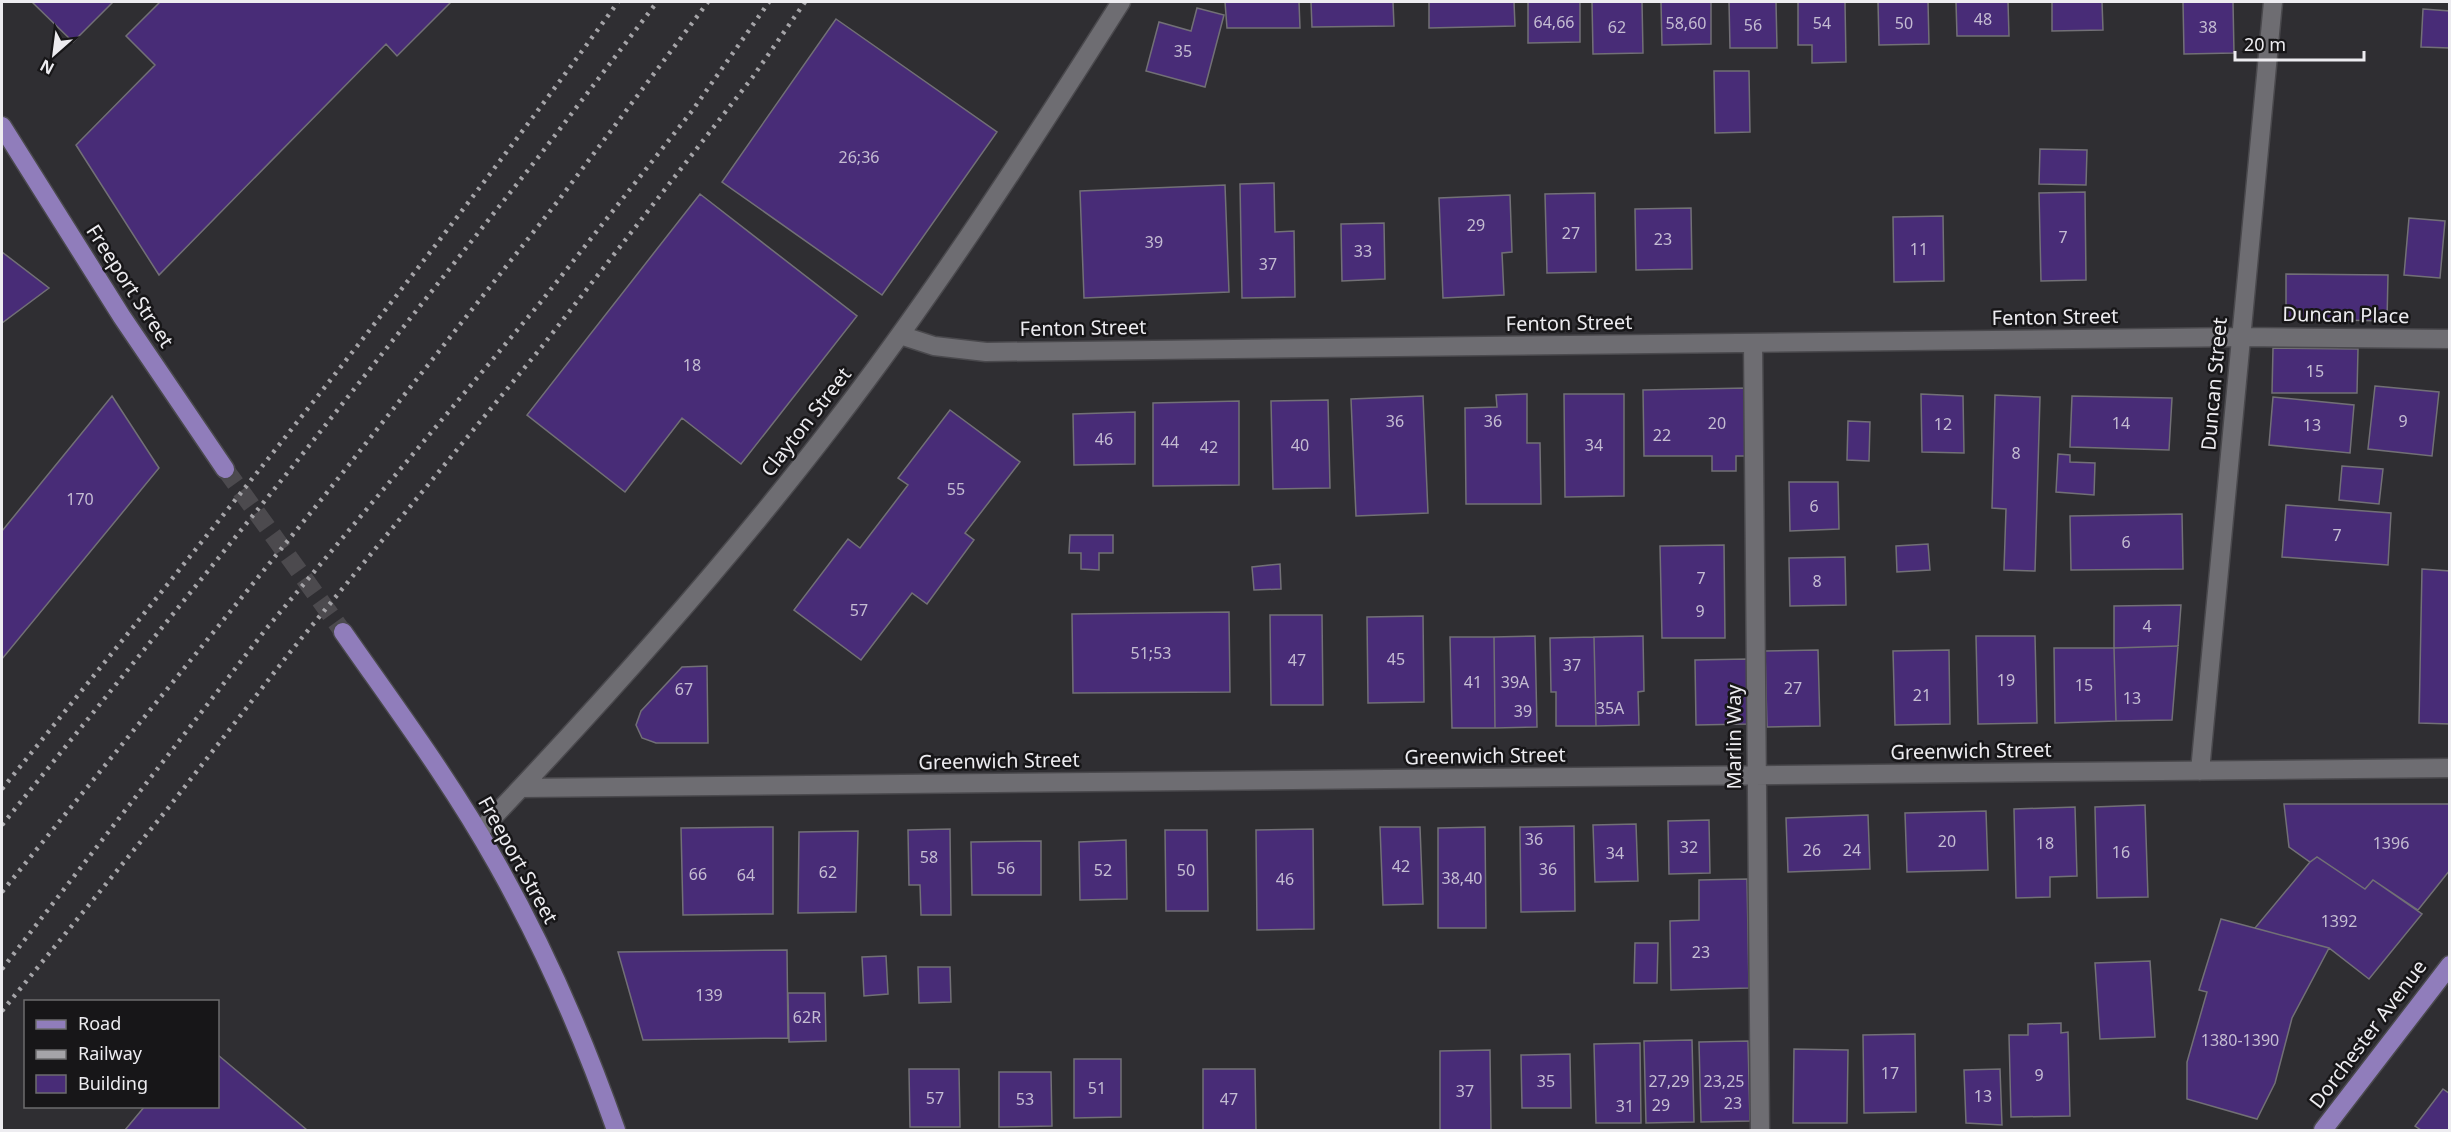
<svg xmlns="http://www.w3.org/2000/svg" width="2451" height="1132" font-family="'Noto Sans',sans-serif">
  <rect width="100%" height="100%" fill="#2f2e32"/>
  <path fill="#482c77" stroke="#727076" stroke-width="1.5" d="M32,2h81l-40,40z
    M160,2h291l-54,54 -11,-12 -227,231 -83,-130 79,-80 -29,-29z
    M1225,2h74l1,26h-73z
    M1311,2h82l1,24 -82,1z
    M1429,2h85l1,24 -86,2z
    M1528,2h52v40l-52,1z
    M1592,2h50l1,51 -50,1z
    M1661,2h50v42l-49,1z
    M1729,2h47l1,46h-47z
    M1798,2h47l1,60 -34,1v-18h-14z
    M1878,2h50l1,42 -50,1z
    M1956,2h52l1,34h-52z
    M2052,2h50l1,28 -51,1z
    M2183,2h50l1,51 -50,1z
    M1197,8l27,7 -19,72 -59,-16 13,-49 32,9z
    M2423,9l27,2v37l-29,-1z
    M836,19l161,113 -115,163 -160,-113z
    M1714,71h35l1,61 -35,1z
    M2040,149l47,1 -1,35 -47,-1z
    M1274,183l1,49 19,-1 1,66 -53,1 -2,-114z
    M1225,185l4,107 -145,6 -4,-107z
    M2085,192l1,88 -45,1 -2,-88z
    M1595,193l1,79 -49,1 -2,-79z
    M700,194l157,122 -116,148 -59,-46 -57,74 -98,-77z
    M1510,195l2,57 -10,1 2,42 -61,3 -4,-100z
    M1691,208l1,61 -56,1 -1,-61z
    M1943,216l1,65 -50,1 -1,-65z
    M2409,218l36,3 -5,57 -36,-3z
    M1384,223l1,56 -43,2 -1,-57z
    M2,252l47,36 -47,35z
    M2286,274l102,1 -1,46 -101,-2z
    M2273,348l85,1 -1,44h-85z
    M2375,386l64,6 -7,64 -64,-7z
    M1747,388l1,68h-12v15h-24v-15h-68l-1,-66z
    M1527,394v49h13l1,61h-75l-1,-96 32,-1 -1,-12z
    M1564,394h60v102l-59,1z
    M1921,394l42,2 1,57 -42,-1z
    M1995,395l45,2 -5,174 -31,-1 2,-61 -14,-1z
    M112,396l47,72 -157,191v-128z
    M1423,396l5,117 -72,3 -5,-117z
    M2072,396l100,2 -3,52 -99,-3z
    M2273,397l81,8 -4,48 -81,-8z
    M1328,400l2,88 -57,1 -2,-88z
    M1239,401v84l-86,1v-83z
    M950,410l70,52 -55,71 9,7 -47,64 -15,-11 -51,67 -67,-50 54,-71 12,9 48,-63 -10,-7z
    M1135,412v52l-61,1 -1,-51z
    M1848,421l22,1 -1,39 -22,-1z
    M2058,454l12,1v7l25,1 -1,32 -38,-3z
    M2342,466l41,3 -4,35 -40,-4z
    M1789,482h49l1,47 -49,2z
    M2286,505l105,8 -3,52 -106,-8z
    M2182,514l1,55 -112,1 -1,-54z
    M1070,535h43v18h-14v17l-18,-1v-16h-12z
    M1928,544l2,26 -33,2 -1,-26z
    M1724,545l1,93h-63l-2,-92z
    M1845,557l1,48 -56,1 -1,-48z
    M1280,564l1,25 -27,1 -2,-23z
    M2422,569l28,2v153l-31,-1z
    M2181,605l-3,41 -64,2v-42z
    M1229,612l1,80 -157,1 -1,-79z
    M1270,615h52l1,90h-52z
    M1423,616l1,86 -56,1 -1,-86z
    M1535,636l2,91 -42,1 -1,-91z
    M1643,636l1,55 -6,1 1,33 -43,1 -2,-89z
    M1976,636h59l2,87 -59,1z
    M1450,637h44l1,91h-43z
    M1594,637l2,89h-40v-34h-5l-1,-54z
    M2178,646l-6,74 -56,1 -2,-73z
    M2054,648h60l2,73 -61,2z
    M1818,650l2,76 -53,1 -2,-76z
    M1949,650l1,74 -55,1 -2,-74z
    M1748,659v65l-52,1 -1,-65z
    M707,666l1,77h-52l-14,-5 -6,-13 5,-14 41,-44z
    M2284,804h166v66l-32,40 -45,-30 -8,9 -48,-32 -7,5 -21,-15z
    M2145,805l3,92 -51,1 -2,-91z
    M2075,807l2,69 -27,1v20l-34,1 -2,-89z
    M1986,811l2,59 -81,2 -2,-59z
    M1868,815l2,54 -82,3 -2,-54z
    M1709,820l1,53 -41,1 -1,-53z
    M1636,824l2,57 -43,1 -2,-57z
    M1574,826l1,85 -54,1 -1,-85z
    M773,827v87l-90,1 -2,-87z
    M1380,827h40l3,77 -40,1z
    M1485,827l1,101h-48v-100z
    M950,829l1,86h-30l-1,-30h-11l-1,-55z
    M1313,829l1,100 -57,1 -1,-100z
    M1165,830h42l1,81h-42z
    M858,831l-2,81 -58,1 1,-81z
    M1126,840l1,59 -47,1 -1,-58z
    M1041,841v54h-69l-1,-53z
    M2317,857l48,32 8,-9 49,34 -53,65 -40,-31 -74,-20 55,-66z
    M1747,879l2,109 -78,2 -1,-69 29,-1v-40z
    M2221,919l108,29 -37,70 -17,65 -18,36 -70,-20v-37l20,-70 -8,-2z
    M1635,943h23l-1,40h-23z
    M787,950l1,88 -145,2 -25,-88z
    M886,956l2,38 -24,2 -2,-39z
    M2150,961l5,76 -55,2 -5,-76z
    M918,967h32l1,35 -32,1z
    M788,993h37l1,48 -37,1z
    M2061,1023v10l7,-1 2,84 -59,1 -2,-82h19v-11z
    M1915,1034l1,78 -52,1 -1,-78z
    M1692,1040l2,82 -48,1 -2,-82z
    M1748,1041l2,80 -49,1 -2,-80z
    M1640,1043l1,80h-45l-2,-79z
    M1794,1049l54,1 -1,73h-54z
    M1490,1050l1,80h-51v-79z
    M1570,1054l1,54h-49l-1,-53z
    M218,1055l89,75h-182l20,-24h73z
    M1074,1059h47v58l-47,1z
    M909,1069h50l1,58h-50z
    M1203,1069h52l1,61h-53z
    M2000,1069l2,56 -36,-2 -2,-53z
    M999,1072h52l1,54 -53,1z
    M2443,1089l7,5v36h-29l-6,-4z"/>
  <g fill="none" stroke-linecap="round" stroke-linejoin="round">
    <path stroke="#4c4a4e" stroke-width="18" stroke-dasharray="18 9" stroke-linecap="butt" d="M225,469l118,163"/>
    <g stroke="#4a494d" stroke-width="21">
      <path id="minor" d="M900,335l34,11 52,6 1255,-15 209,2
        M1753,343l7,787
        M2200,771l73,-769
        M521,788l1929,-20
        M479,832c125,-131 247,-267 357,-411 103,-134 195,-277 285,-419"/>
    </g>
    <g stroke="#4a494d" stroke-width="21">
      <path id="primary" d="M2,126l120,191 103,152
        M343,632c53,76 109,151 154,232 48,85 87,175 119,266
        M2323,1130l127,-165"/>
    </g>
    <use href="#minor" stroke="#6e6d72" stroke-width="18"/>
    <use href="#primary" stroke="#907dbb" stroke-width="18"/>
    <path stroke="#a5a4a8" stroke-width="4.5" stroke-dasharray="3 6" stroke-linecap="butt" d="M2,789c210,-259 420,-518 616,-787
      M2,825l291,-359 247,-311 117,-153
      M2,892l319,-392 237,-299 150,-199
      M2,969l264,-340 274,-326 152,-192 77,-109
      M2,1011l163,-199 126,-161 249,-302 212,-271 53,-76"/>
  </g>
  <g text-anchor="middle" stroke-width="5" stroke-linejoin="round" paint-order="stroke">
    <g font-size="16" fill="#c4bcd2">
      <text x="1983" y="25">48</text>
      <text x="1554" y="28">64,66</text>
      <text x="1686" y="29">58,60</text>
      <text x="1822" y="29">54</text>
      <text x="1904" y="29">50</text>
      <text x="1753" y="31">56</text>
      <text x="1617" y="33">62</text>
      <text x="2208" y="33">38</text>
      <text x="1183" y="57">35</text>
      <text x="859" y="163">26;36</text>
      <text x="1476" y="231">29</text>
      <text x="1571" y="239">27</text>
      <text x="2063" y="243">7</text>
      <text x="1663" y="245">23</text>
      <text x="1154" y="248">39</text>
      <text x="1919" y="255">11</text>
      <text x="1363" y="257">33</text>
      <text x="1268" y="270">37</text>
      <text x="692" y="371">18</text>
      <text x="2315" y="377">15</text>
      <text x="1395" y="427">36</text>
      <text x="1493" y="427">36</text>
      <text x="2403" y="427">9</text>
      <text x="1717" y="429">20</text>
      <text x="2121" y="429">14</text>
      <text x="1943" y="430">12</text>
      <text x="2312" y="431">13</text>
      <text x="1662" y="441">22</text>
      <text x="1104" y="445">46</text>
      <text x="1170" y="448">44</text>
      <text x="1300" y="451">40</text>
      <text x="1594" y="451">34</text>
      <text x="1209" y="453">42</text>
      <text x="2016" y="459">8</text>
      <text x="956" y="495">55</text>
      <text x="80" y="505">170</text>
      <text x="1814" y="512">6</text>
      <text x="2337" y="541">7</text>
      <text x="2126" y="548">6</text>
      <text x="1701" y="584">7</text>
      <text x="1817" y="587">8</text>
      <text x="859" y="616">57</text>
      <text x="1700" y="617">9</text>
      <text x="2147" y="632">4</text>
      <text x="1151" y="659">51;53</text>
      <text x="1396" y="665">45</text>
      <text x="1297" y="666">47</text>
      <text x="1572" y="671">37</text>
      <text x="2006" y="686">19</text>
      <text x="1473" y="688">41</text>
      <text x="1515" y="688">39A</text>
      <text x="2084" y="691">15</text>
      <text x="1793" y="694">27</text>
      <text x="684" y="695">67</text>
      <text x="1922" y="701">21</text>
      <text x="2132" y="704">13</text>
      <text x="1610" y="714">35A</text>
      <text x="1523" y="717">39</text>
      <text x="1534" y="845">36</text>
      <text x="1947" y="847">20</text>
      <text x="2045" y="849">18</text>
      <text x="2391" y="849">1396</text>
      <text x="1689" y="853">32</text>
      <text x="1812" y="856">26</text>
      <text x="1852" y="856">24</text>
      <text x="2121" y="858">16</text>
      <text x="1615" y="859">34</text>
      <text x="929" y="863">58</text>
      <text x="1401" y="872">42</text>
      <text x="1006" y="874">56</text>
      <text x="1548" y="875">36</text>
      <text x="1103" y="876">52</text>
      <text x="1186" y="876">50</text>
      <text x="828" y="878">62</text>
      <text x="698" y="880">66</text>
      <text x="746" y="881">64</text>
      <text x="1462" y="884">38,40</text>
      <text x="1285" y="885">46</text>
      <text x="2339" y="927">1392</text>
      <text x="1701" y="958">23</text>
      <text x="709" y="1001">139</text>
      <text x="807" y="1023">62R</text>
      <text x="2240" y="1046">1380-1390</text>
      <text x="1890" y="1079">17</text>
      <text x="2039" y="1081">9</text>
      <text x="1546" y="1087">35</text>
      <text x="1669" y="1087">27,29</text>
      <text x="1724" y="1087">23,25</text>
      <text x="1097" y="1094">51</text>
      <text x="1465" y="1097">37</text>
      <text x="1983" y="1102">13</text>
      <text x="935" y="1104">57</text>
      <text x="1025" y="1105">53</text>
      <text x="1229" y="1105">47</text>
      <text x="1733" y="1109">23</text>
      <text x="1661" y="1111">29</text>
      <text x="1625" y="1112">31</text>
    </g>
    <g font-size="20" fill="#edecf0" stroke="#171618">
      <text transform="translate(130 286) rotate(57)" y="7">Freeport Street</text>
      <text transform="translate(2346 315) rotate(1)" y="7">Duncan Place</text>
      <text transform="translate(2055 317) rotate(-1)" y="7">Fenton Street</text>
      <text transform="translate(1569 323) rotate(-1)" y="7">Fenton Street</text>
      <text transform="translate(1083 328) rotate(-1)" y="7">Fenton Street</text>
      <text transform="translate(2214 384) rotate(-85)" y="7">Duncan Street</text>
      <text transform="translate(806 422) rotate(-52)" y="7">Clayton Street</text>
      <text transform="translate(1734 737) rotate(-90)" y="7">Marlin Way</text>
      <text transform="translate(1971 751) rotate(-1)" y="7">Greenwich Street</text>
      <text transform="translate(1485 756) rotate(-1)" y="7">Greenwich Street</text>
      <text transform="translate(999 761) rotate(-1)" y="7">Greenwich Street</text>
      <text transform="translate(518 860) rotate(61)" y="7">Freeport Street</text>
      <text transform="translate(2368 1034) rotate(-53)" y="7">Dorchester Avenue</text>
    </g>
  </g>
  <rect width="2451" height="1132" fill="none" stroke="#edecf0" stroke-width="6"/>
  <rect x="24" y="1000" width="195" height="108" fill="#171618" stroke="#6d6c6e" stroke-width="1.5"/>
  <rect x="36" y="1020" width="30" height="9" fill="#907dbb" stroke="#6d6c6e" stroke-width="1.5"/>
  <text x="78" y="1030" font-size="18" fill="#edecf0">Road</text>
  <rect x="36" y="1050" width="30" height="9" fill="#a5a4a8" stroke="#6d6c6e" stroke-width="1.5"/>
  <text x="78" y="1060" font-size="18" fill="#edecf0">Railway</text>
  <rect x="36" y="1075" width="30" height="18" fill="#482c77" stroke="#6d6c6e" stroke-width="1.5"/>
  <text x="78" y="1090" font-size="18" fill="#edecf0">Building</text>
  <g transform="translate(54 54) rotate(208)" stroke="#171618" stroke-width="4.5" paint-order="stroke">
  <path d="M0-4.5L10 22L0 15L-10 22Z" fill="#edecf0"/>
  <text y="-9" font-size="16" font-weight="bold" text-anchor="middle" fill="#edecf0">N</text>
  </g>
  <path d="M2235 51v9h129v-9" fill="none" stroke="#edecf0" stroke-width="3"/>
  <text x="2244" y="51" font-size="18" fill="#edecf0" stroke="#171618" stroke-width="4.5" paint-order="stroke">20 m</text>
</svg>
